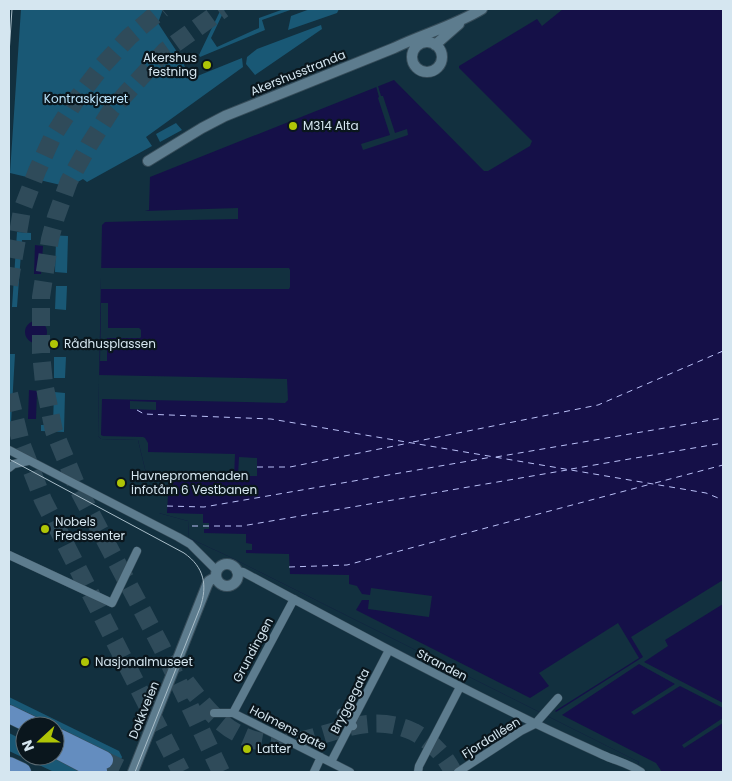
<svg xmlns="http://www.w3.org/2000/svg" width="732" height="781" font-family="Poppins,sans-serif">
  <rect width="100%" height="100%" fill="#12303f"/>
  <path fill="#195875" d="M21,9h142l-5,14 23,35 8,18 6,1 47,-19 1,9 -97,70 6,9 -65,36 -4,-3 -14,8 -59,-14z
    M221,9h4l-14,29 6,9 42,-19v-10l25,-9h9l-31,11 3,10 -65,27 -1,-2z
    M310,9h29l-2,4 -49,17 3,-14z
    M321,25l1,4 -67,46 -9,-11 1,-7 10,-8z
    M176,123l6,7 -22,12 -4,-8z
    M17,232l14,1v7h-9l-5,67h-5z
    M48,235l20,1 -1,37 -12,-1 1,-31 -8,-1z
    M56,286h11l-1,24 -11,-1z
    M9,354h6l-4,69 11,1v6l-13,-1z
    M54,357h12l-1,21h-11z
    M54,392l11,1 -1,39 -23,-1v-6h12z
    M9,697l110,54 3,6 -6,15h-17l8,-17 -41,-24 -57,-27z
    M9,733l16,8v15h30l36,16h-37l-45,-21z"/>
  <path fill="#151048" d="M563,9h160v763h-88l4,-10 -411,-206 -39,-18 -1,-17 -29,-8v-35l-12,-1 -9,-37 -37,-1 -3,-3 4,-211 3,-3 40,-1v-10l4,-1 1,-33 244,-97 90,91h4l42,-25 2,-5 -73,-73v-2l78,-47 5,7z
    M35,245l8,1 -2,28h-7z
    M25 332a11 11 0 1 1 22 0a11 11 0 1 1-22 0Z
    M29,390l8,1 -1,28h-8z"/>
  <path fill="#12303f" d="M376,86h2l3,10h2l12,37 12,-4 1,6 -45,15 -2,-6 29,-9 -12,-37 1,-1z
    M238,208v11l-93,2v-10z
    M101,268h188l1,2v17l-1,2h-188z
    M101,303h7v25h31l2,2v7l-1,1h-33v23h-7z
    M99,375l188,4 1,21 -3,3 -183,-4 -1,36 2,1 40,1 2,1 3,5v9l87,2 -1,25 -65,-1 -2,35 36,1v9h6v6h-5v4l42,1v9l6,1v6h-6v3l43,1 1,20 59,1v9l8,2 5,8 8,1 1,-7 61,8 -3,21 -61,-8 1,-9h-7l-6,10 174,88 19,-12 -10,-13 79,-50 21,35 -84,53 1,1 87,-55 -12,-20 92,-57v24l-58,36 3,6 -24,16 79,41v5l-43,-22 -46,29 -3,-3 44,-28 -36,-20 -77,51 94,48 6,9h-27l4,-10 -411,-206 -39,-18 -1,-17 -29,-8v-35l-12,-1 -9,-37 -37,-1 -3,-3z
    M130,401l26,1v8l-26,-1z
    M239,457l18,1v18h-19z
    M723,718v5l-39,25 -2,-3z"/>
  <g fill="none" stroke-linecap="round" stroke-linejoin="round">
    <path stroke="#bac0f7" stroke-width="1" stroke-dasharray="6 5" stroke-linecap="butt" d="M137,410l7,4 127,5 435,74 17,7
      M413,442l185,-37 125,-54
      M496,457l227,-39
      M257,467h33l119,-24
      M571,469l152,-26
      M655,483l68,-18
      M167,506l37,1 288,-50
      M192,526h50l325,-56
      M289,567l58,-2 304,-81"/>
    <path stroke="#2f4b5a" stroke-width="18" stroke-dasharray="18 9" stroke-linecap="butt" d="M9,285l13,-75 15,-39 16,-35 23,-36 26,-34 27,-29 33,-28
      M9,394l12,49 22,57 138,272
      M186,682c19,25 37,49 68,58 56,16 102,-36 160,-8 17,9 31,23 39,40
      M104,760l25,12
      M221,772l-59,-124 -84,-159 -24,-58 -10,-48 -3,-30v-56l9,-58 6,-22 13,-36 20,-36 23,-36 53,-58 58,-42"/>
    <g stroke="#374d5a" stroke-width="9">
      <path id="pedestrian" d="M9,450l169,87 12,7 27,27
        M9,468l5,-4 14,-3
        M9,555l103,48 25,-52
        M236,571l7,1c93,50 186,100 281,146 26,13 53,25 79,37 13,6 27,9 38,17
        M214,713h19l117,59
        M233,713l61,-114
        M341,713l12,13
        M331,762l58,-112
        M314,772l7,-15
        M418,772l1,-6 41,-79
        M458,772l63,-41 14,-7 23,-26"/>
    </g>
    <g stroke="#374d5a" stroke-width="12">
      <path id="minor" d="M412 57a15 15 0 1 1 30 0a15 15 0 1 1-30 0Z
        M435,45l24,-21
        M148,161l54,-33 23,-12 169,-68c29,-14 60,-22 88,-39
        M216 575a11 11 0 1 1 22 0a11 11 0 1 1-22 0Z
        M133,772l74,-187 2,-4 7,-4"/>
    </g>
    <g stroke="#374d5a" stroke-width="19">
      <path id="trunk" d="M9,714l25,12
        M55,736l49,24
        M58,750l40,21
        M9,766l13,6"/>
    </g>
    <use href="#pedestrian" stroke="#5d7c8e" stroke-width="8"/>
    <use href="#minor" stroke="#5d7c8e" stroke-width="10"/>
    <use href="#trunk" stroke="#648dbf" stroke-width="18"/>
    <path stroke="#aabec9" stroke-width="1" d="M9,54l3,-45
      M9,459l175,94c20,14 24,32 16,55l-65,164"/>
  </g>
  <g fill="#afc506" stroke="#0a161d" stroke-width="2">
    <circle cx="207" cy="65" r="5"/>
    <circle cx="293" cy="126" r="5"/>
    <circle cx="54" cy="344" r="5"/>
    <circle cx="121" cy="483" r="5"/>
    <circle cx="45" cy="529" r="5"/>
    <circle cx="85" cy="662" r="5"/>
    <circle cx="247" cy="749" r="5"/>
  </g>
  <g text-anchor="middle" stroke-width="4.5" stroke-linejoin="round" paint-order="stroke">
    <g font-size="12" fill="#d5e6f0" stroke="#0a161d" text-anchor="start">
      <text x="197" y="62" text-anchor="end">Akershus<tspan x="197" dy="14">festning</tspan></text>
      <text x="303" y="130">M314 Alta</text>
      <text x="64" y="348">Rådhusplassen</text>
      <text x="131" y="480">Havnepromenaden<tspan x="131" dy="14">infotårn 6 Vestbanen</tspan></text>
      <text x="55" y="526">Nobels<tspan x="55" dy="14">Fredssenter</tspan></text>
      <text x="95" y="666">Nasjonalmuseet</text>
      <text x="257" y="753">Latter</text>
    </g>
    <g font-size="12" fill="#d5e6f0" stroke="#0a161d">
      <text transform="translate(298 73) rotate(-22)" y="4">Akershusstranda</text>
      <text transform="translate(253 650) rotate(-62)" y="4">Grundingen</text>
      <text transform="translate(442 665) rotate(27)" y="4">Stranden</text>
      <text transform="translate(350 701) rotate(-63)" y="4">Bryggegata</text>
      <text transform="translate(144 710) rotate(-68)" y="4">Dokkveien</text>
      <text transform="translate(288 728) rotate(27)" y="4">Holmens gate</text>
      <text transform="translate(491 738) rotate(-32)" y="4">Fjordalléen</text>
    </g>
    <g font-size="12" fill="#bbe3fa" stroke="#0a161d">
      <text x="86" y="103">Kontraskjæret</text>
    </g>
  </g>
  <rect width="732" height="781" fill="none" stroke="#d5e6f0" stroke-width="20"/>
  <g transform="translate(40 741) rotate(249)"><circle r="24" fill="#0a161d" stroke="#5b6971"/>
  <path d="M0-4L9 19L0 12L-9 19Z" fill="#afc506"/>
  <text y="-8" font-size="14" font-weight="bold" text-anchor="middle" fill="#d5e6f0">N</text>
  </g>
</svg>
